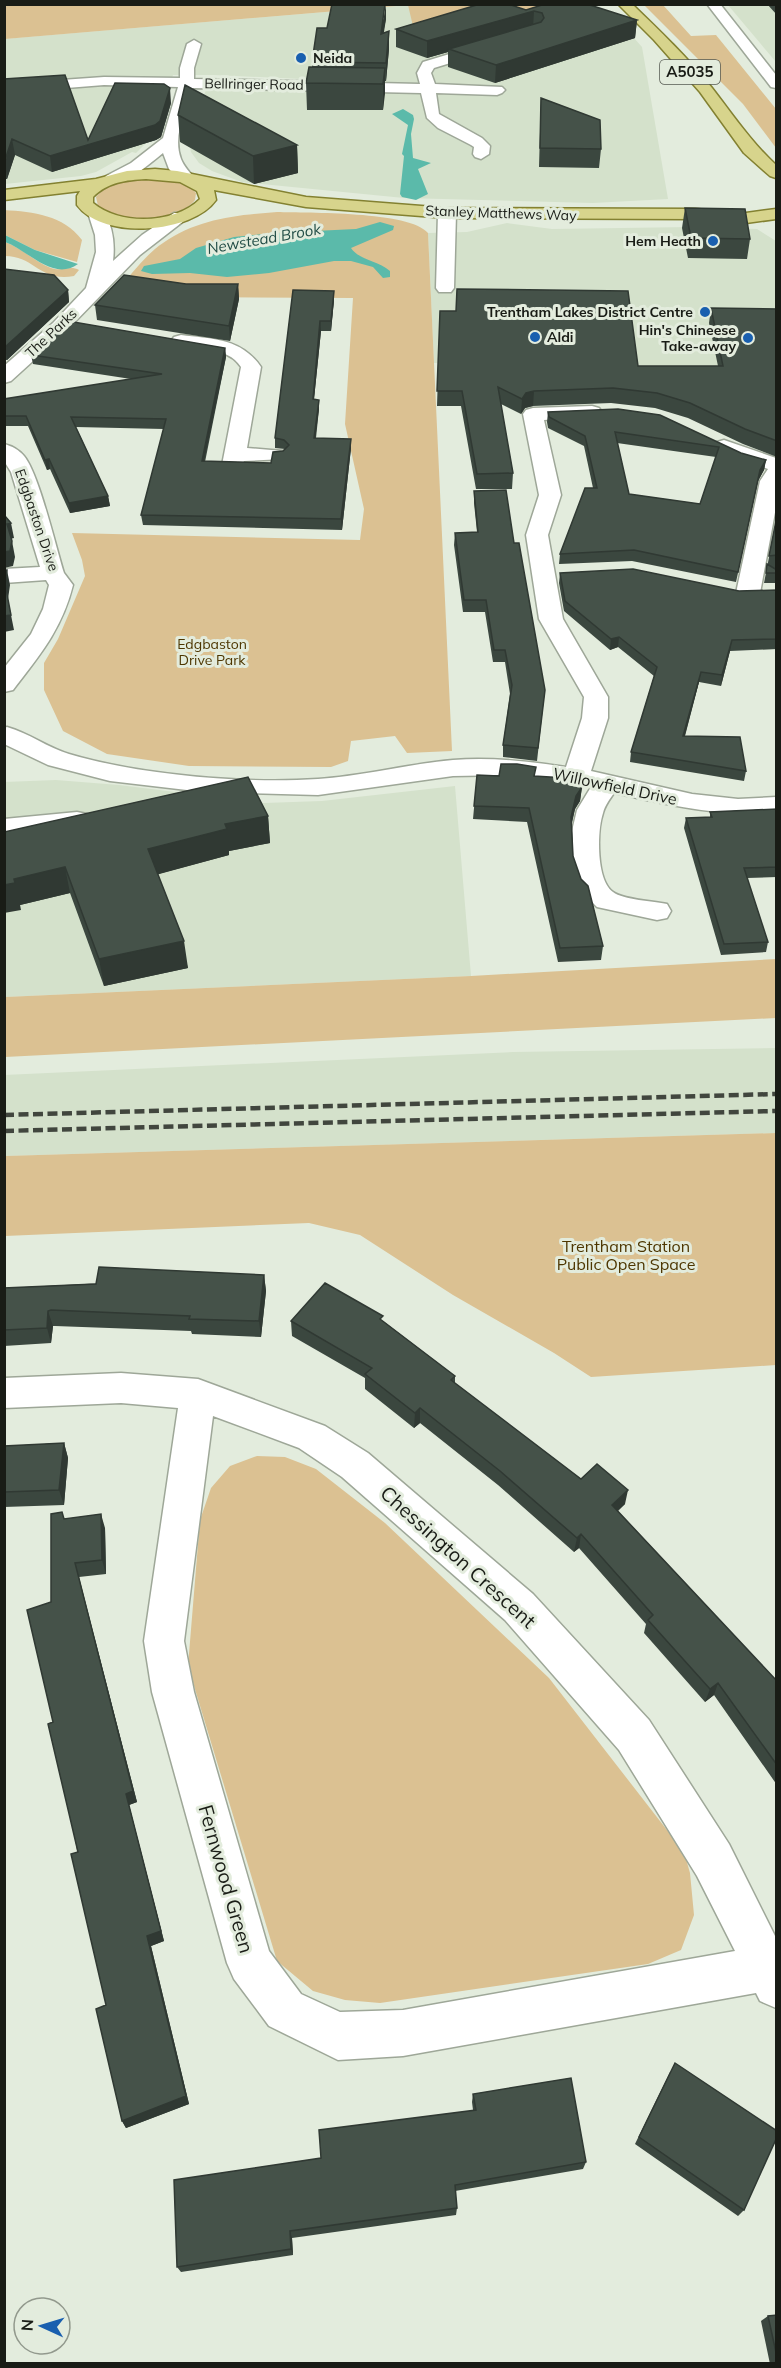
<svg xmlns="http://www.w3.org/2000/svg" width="781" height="2368" font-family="Mulish,sans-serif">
  <rect width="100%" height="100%" fill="#e3ecdd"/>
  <path fill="#d4e1cb" d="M409,5l7,33 209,-10 17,19 26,152 -75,4 -189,-5 -162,-16 -30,-11 -13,-8 -8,-11 -3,-14 18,-48 181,3 1,-10 -174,-8h-41l-24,65 -13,13 -4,-1 -36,20 -15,4 -76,8 -1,-145z
    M728,5h48v58v-1z
    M507,223l45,6 138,-2 67,2 19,12v127l-342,-5 -6,-130 39,-1z
    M56,780l63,5 145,18 58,-2 133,-15 16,190 -466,21 -1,-215z
    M776,1048v85l-771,23 -1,-81 509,-23z"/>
  <path fill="#dbc192" d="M5,4h582l-171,35 -8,-34 -403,34z
    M644,5h19l28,31 25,-1 60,74v39l-33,-44z
    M151,179l28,3 12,6 5,5 -1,7c-17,22 -77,24 -97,6l-2,-9c13,-16 37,-18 55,-18z
    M4,210c30,2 59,5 78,30l-5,22 -42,-12 -30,-15z
    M277,212c30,1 133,-1 151,21l24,518 -45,2 -12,-17 -44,5 -3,20 -17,6 -142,-1 -82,-12 -44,-23 -19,-41v-27l14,-24 27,-63 -3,-16 -10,-27 288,7 4,-31 -19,-85 8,-126 -164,-1 -71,-8c14,-15 28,-35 45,-46 34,-24 73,-28 114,-31z
    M5,242c17,6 30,20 46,26 10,4 19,-3 28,2l-5,6c-35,6 -39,-20 -69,-20z
    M776,959v59l-771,39v-60l466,-21z
    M776,1133v232l-185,12 -37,-24 -101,-58 -93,-60 -51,-12 -304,13v-80z
    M257,1456l28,1 31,12 69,54 164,155 135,174 6,21 4,42 -13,35 -33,14 -268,39 -35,-3 -32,-9 -36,-30 -89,-295 12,-146 11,-32 19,-22z"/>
  <path fill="#5bbaaa" d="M403,109l10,6 1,4 -3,15 2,24 18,5 -13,6 10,25 -12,6 -14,-3 -2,-3 4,-38 -2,-2 6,-29 -16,-11z
    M380,222l14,4 -1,4 -42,18c8,12 26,12 39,23v6l-7,1 -10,-11 -22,-6h-17l-65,12 -42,4 -37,-4 -38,1 -11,-3 3,-5 36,-7 16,-11 38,-11 38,-4 84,-4z
    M5,235l30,15 43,14c-25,18 -50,-14 -73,-22z"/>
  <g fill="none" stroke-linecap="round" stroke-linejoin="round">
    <g stroke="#9ea798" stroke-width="3">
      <path id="minor" d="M707,4h13l56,71v13l-5,-1z
        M194,40l7,4 -7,24v11l226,5 -3,-11 6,-11 63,-19h10l2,3 -2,3 -62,19 -3,5 4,11 67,3 3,3 -3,3 -5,2 -61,-2 3,21 43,24 8,8 -1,8 -8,5 -6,-2 -2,-3 1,-7 -3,-2 -33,-17 -11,-10 -6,-25 -228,-5c-7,21 -21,48 -12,71 3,8 9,13 14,20l-2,3h-12l-12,-13 -6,-16c-14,11 -38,34 -57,29l-2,-3 2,-3 25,-13 32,-25 15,-51 -74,-2 -100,8v-9l100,-7 76,1v-10l7,-24z
        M447,208l6,1 3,4 -2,75 -3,4h-12l-3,-4 2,-75 3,-4z
        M98,211l6,1c9,15 11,32 9,49l29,-26 32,-22h12l3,4 -49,38 -74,76 -55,50 -7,2v-17l49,-43 33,-35 10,-36 -1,-17 -6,-19 3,-4z
        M181,335c32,4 60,3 80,32l-14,81 36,3 4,4 -4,4 -39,2 -4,8 -7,2 -7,-2 -4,-4 19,-98c-14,-22 -45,-16 -67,-22l-3,-4 3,-4z
        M592,406l7,2 3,4 -3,4 -55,4 17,75 -13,40 15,84 45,78v21l-17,53 101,23 46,5 38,-2v16c-56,4 -107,-8 -162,-20 -4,6 -9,12 -11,20 -6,18 -7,67 10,79 10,8 41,9 54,12l4,7 -4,7 -10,2 -60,-13 -15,-15 -8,-22 -2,-39 5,-21 14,-23 -75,-12 -63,1 -135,19 -114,-3 -94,-11 -62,-16 -44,-21v-16l3,-1c22,6 41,21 62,27 71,21 175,30 249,25 45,-3 90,-15 135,-19 38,-3 75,1 113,7l16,-49 2,-21 -45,-78 -13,-84 13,-40 -16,-81 3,-4 7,-2z
        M724,440l52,18v49l-16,86 -4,5 -8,2 -8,-2 -4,-5 24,-112 8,-12 -51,-19 -3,-4 3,-4z
        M4,444c8,2 15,6 20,12 15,18 32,92 40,117l9,12c-11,44 -33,70 -60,105l-9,2v-24l27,-34 12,-25 6,-24 -3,-5 -42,3v-14l36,-2 -29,-95 -7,-11z
        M77,812l10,2 4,6 -4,6 -83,10v-17z
        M121,1373l77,6 127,47 43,27 165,141 116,126 80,124 47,94v70l-16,-7 -4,-8 -353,63 -65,4 -69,-34 -35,-47 -7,-16 -75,-271 -8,-51 34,-233 -57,-5 -117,5v-30zM213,1416l86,32 43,29 163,143 114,130 78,126 38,75 -332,59 -63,2 -39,-18 -32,-43 -75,-259 -10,-51z"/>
    </g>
    <g stroke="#838131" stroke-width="3">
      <path id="major" d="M618,4h14c28,27 56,54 80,84 21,27 39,54 64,77v13l-6,-2 -26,-23 -44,-61 -46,-52z
        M155,169l22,2 129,26 141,11 248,1 51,4 30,-4v10l-30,4 -51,-4 -248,-1 -141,-11 -92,-17 2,10c-24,34 -114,40 -139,5v-9l3,-5 -76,9v-10l92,-11 31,-8zM146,179l34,3 17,9 3,8c-25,25 -80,27 -107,4v-6c15,-15 33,-17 53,-18z"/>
    </g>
    <use href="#minor" fill="#fff" fill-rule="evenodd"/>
    <use href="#major" fill="#d7d48c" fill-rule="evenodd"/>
    <path stroke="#41463e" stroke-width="4.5" stroke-dasharray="10 4.5" stroke-linecap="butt" d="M4,1115l772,-21
      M4,1131l772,-20"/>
  </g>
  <path fill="#3b473f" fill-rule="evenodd" d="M545,4l92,16 -2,18 -140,45 -47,-16v-15l-21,6 -31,-11v-18l130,-19z
    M767,4h10v11z
    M386,19l-3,14 6,-2v18l-3,32h-1l-2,29h-76l-1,-27 6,-16v-5l15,-34z
    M4,79l84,61 83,-37 -10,34 -5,3 -104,32 -37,-17 -8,24h-3z
    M541,98l60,51 -2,19 -60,-1z
    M178,115l119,30 1,28 -44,11 -74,-42z
    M685,208l65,31 -3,20 -59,-1 -6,-30z
    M4,269l64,21 1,12 -62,58h-3z
    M238,284l1,15 -9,42 -133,-21 -2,-15z
    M293,290l41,1v9l-3,31h-10l-7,68 5,10 -3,29 35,10 -9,82 -199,-5 -2,-10 23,-86 -88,-2 32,69 2,10 -40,7 -20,-44 -3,1 -19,-44h-24v-27l127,-20 -98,-15 -2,-9 194,-7 1,9 -21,105 66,1 14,-14 -10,-1v-10z
    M711,308l66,1v148l-34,-13 -55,-26 -33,-10 -44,-5 -78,3 -8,2 -4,6 -20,-10 12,69 -1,16h-36l-15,-83h-24l3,-95 198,55h80l-9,-43z
    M618,409l123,44 25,7 -2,10 -6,11 -22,101 -104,-21 -73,3 1,-10 33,-66 -9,-42 -36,-18 -1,-6 1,-10zM617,443l99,14 -16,47 -71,-10z
    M474,491l40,52 31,147 -8,71 -34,-4v-12l7,-51 -5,-32h-12l-8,-50h-22l-9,-67 1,-12 22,-1 -3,-29z
    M777,516v67h-13z
    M560,573l179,18 38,-1v59l-47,2 -9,35 -22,-4 -14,54 61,35 -2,10 -114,-19 1,-10 23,-76 -36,-29 -8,3 -46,-39 -5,-28z
    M477,775l58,1 47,11 -2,14 -5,8 -3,14 1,33 30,90 -2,14 -43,2 -31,-140 -54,-3z
    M777,809v68l-30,1 21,64 -2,10 -45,3 -37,-127 2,-10 24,-1v-5z
    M268,816l2,27 -41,8v4l-71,19 30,94 -84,18 -34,-93 -50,12 1,5 -17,-78z
    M264,1275l2,16 -5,46 -69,-3 -1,-3 -136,-5h-2l-2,17 -47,3v-58z
    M291,1321h92l72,55v7l126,96 44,25 -7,7 159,170v104l-63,-90 -9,7 -61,-69 2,-9 -67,-76 -5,4 -76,-67 -78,-62 -6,5 -49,-39v-11l-73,-42z
    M64,1443l4,15 -4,47 -60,2v-61z
    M64,1519l41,9 1,46 -27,3 58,225 -8,3 35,136 -13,5 38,158 -63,24 -4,-7 -16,-116 -53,-283 -2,-120z
    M670,2072l74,138 -6,6 -103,-72z
    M473,2094l113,68 -3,7 -128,22 2,17 -1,7 -164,23 1,17 -112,17 -4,-5 144,-109 152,-48 -1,-8z
    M777,2315v49h-7l-9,-43 7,-5z"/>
  <path fill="#303933" d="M386,4v15l-5,32v-17z
    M534,11l-1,17 -84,21 -1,3 -21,6v-17z
    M637,20l-2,18 -140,45 1,-18z
    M389,31v18l-3,32v-18z
    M385,68v26l-2,16v-26z
    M170,88l1,15 -10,34 -5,3 -104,32 -2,-16 105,-31z
    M12,139l3,16 -8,24 -2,-16z
    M297,145l1,28 -44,11 -1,-28z
    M238,284l1,15 -9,42 -1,-15z
    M68,290l1,12 -62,58 -2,-13z
    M334,291v9l-3,31v-10z
    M320,321l1,10 -8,78v-10z
    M225,348l1,9 -24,114v-10z
    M534,391l-1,15 -8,2 -4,6 1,-15 4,-6z
    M319,400v9l-5,39v-10z
    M351,439v9l-9,82 -1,-11z
    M49,459l1,10 -3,1 -2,-10z
    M766,460l-2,10 -6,11 -22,101 24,-112z
    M108,496l2,10 -40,7 -1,-10z
    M11,523l3,15 -4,1 -3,-15z
    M12,541l3,16 -2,9 -9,2v-16z
    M7,570l3,15 -2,14 -3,-15z
    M11,615l3,15 -10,2v-16z
    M619,637l-1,10 -8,3 1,-11z
    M732,640l-2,11 -9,35 1,-11z
    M701,672l-2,10 -17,64 1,-10z
    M582,787l-2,14 -5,8 -5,21 1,-13 5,-21z
    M268,816l2,27 -41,8v4l-77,21 -4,-27 77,-25z
    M65,867l5,26 -50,12 1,5 -17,3v-28l10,-6z
    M184,941l4,27 -84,18 -5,-27z
    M264,1275l2,16 -5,46 -2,-16z
    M48,1311l5,15 -2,17 -4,-15z
    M420,1408v15l-6,5 1,-15z
    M64,1443l4,15 -4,47 -5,-15z
    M628,1490l-3,14 -16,14 3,-13z
    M101,1514l4,14 1,46 -4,-14z
    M581,1534l-2,14 -5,4 3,-14z
    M75,1563l62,239 -8,3 35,136 -13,5 38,158 -63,24 -4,-7 25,-185 -21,-142z
    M718,1683l-4,12 -9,7 5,-13z
    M290,2231l2,7 1,17 -2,-6z"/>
  <path fill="#455249" stroke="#303933" stroke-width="1.5" fill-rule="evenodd" d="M332,4h53l-4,30 8,-3 -3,32 -74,-1 5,-34h10z
    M480,4h28l18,6 19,-6h42l50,16 -141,45 -47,-16 92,-27 3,-4 -2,-5 -8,-2 -107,30 -31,-12z
    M309,67l76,1 -2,16 -77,-1z
    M65,75l23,65 27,-57 49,1 6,4 -10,33 -5,4 -105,31 -38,-17 -8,24v-84z
    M185,85l112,60 -44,11 -75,-41z
    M541,98l59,22 1,29 -61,-1z
    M685,208l60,1 5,30 -59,-1z
    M4,269l50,6 14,15 -63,57z
    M124,275l62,9h52l-9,42 -134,-21z
    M457,289l171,2 10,75h85l-12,-58 66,1v132l-32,-12 -55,-26 -33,-10 -44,-5 -79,3 -8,2 -4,6 -24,-12 15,86 -36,1 -15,-83h-25l3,-80h16z
    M293,290l41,1 -3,30h-11l-7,78 6,1 -5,38 37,1 -10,80 -200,-4 25,-96 -95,-2 37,79 -39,7 -20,-44 -4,1 -19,-44h-22v-17l158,-25 -131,-19 37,-34 157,27 -23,113 69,2 2,-11 10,-1 6,-6 -5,-5 -9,-2z
    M618,409l42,6 81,38 25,7 -6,10 -22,102 -104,-22 -74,4 25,-66h12l-12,-52 -36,-19 -1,-5zM615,432l104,15 -19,57 -71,-10z
    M506,490l8,53h5l26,147 -7,58 -35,-3 9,-60 -7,-35h-11l-8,-50h-22l-9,-67 23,-1 -4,-41z
    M4,513l1,3 6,7 -4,1 5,17 -2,10 -6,1z
    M777,516v39l-8,1z
    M767,564l10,6v3h-11z
    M633,569l106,22 38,-1v49l-45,1 -10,35 -21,-3 -18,64 57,1 6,34 -115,-19 26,-85 -38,-30 -8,2 -46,-38 -5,-28z
    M4,570h3l-2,14 6,31 -7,1z
    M501,764h16l19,3 -2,9 48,3v8l-6,9 -5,21 2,39 8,23 7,7 15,60 -43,2 -31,-140 -55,-2 3,-31 22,1z
    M248,777l20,39 -43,8 2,5 -79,20 36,92 -85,18 -34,-92 -51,12 1,4 -11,2v-53z
    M777,809v58l-33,1 24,74 -44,2 -38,-126 26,-1 -2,-5z
    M99,1267l165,8 -5,46 -70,-2 1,-3 -139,-6 -3,1 -1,17 -43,2v-42l92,-4z
    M325,1283l58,33 -3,3 75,57 -4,4 130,99 16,-15 31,26 -16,15 165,176v84l-59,-82 -8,6 -62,-69 5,-5 -72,-81 -4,4 -77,-67 -80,-63 -5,5 -50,-39 7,-6 -81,-47z
    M64,1443l-5,47 -55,2v-46z
    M62,1512l2,7 37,-5 1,46 -27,3 58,228 -7,3 35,137 -14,5 39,160 -64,25 -26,-112 10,-4 -35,-151 7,-2 -30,-128 5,-2 -26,-112 24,-8v-88z
    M675,2063l102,68v6l-33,73 -105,-73z
    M571,2078l15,84 -131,23 2,23 -167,23 1,18 -114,18 -3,-87 147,-22 -2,-28 157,-20 -3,-16z
    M777,2315v42l-9,-41z"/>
  <g fill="#195faf" stroke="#e3ecdd" stroke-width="2">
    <circle cx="301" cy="58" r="6"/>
    <circle cx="713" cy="241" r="6"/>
    <circle cx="705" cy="312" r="6"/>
    <circle cx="535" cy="337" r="6"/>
    <circle cx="748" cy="338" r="6"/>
  </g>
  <g text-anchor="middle" stroke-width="6" stroke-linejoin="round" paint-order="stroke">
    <g font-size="14" font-weight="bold" fill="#191c16" stroke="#e3ecdd" text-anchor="end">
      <text x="313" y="63" text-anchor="start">Neida</text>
      <text x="701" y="246">Hem Heath</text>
      <text x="693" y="317">Trentham Lakes District Centre</text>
      <text x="736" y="335">Hin's Chineese<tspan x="736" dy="16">Take-away</tspan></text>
      <text x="547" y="342" text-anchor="start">Aldi</text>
    </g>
    <g font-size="14" fill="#191c16" stroke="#e3ecdd">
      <text transform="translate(254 84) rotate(1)" y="5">Bellringer Road</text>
      <text transform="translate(501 213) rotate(2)" y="5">Stanley Matthews Way</text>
      <text transform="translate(51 333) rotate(-43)" y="5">The Parks</text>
      <text transform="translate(37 520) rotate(71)" y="5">Edgbaston Drive</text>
    </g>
    <g font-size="14" fill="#4d3600" stroke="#e3ecdd">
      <text x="212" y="649">Edgbaston<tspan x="212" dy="16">Drive Park</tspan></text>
    </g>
    <rect fill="#e3ecdd" stroke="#565a52" stroke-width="1.5" x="660" y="60" width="60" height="24" rx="4.5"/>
    <g font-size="15" font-weight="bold" fill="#191c16">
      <text x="690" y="77">A5035</text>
    </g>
    <g font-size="15" font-style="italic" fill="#214c45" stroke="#e3ecdd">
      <text transform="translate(264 239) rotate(-10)" y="5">Newstead Brook</text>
    </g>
    <g font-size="16" fill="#191c16" stroke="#e3ecdd">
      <text transform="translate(615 786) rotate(12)" y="6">Willowfield Drive</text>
    </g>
    <g font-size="16" fill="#4d3600" stroke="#e3ecdd">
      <text x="626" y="1252">Trentham Station<tspan x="626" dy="18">Public Open Space</tspan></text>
    </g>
    <g font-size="20" fill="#191c16" stroke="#e3ecdd">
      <text transform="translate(458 1557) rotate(42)" y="7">Chessington Crescent</text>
      <text transform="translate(226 1879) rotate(74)" y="7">Fernwood Green</text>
    </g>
  </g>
  <rect width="781" height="2368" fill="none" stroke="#191c16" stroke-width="12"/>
  <g transform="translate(42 2326) rotate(274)"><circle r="28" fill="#e3ecdd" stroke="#92998d" stroke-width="1.5"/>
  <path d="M0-4.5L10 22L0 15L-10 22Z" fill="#195faf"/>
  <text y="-9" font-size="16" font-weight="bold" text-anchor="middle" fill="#191c16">N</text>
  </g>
</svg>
